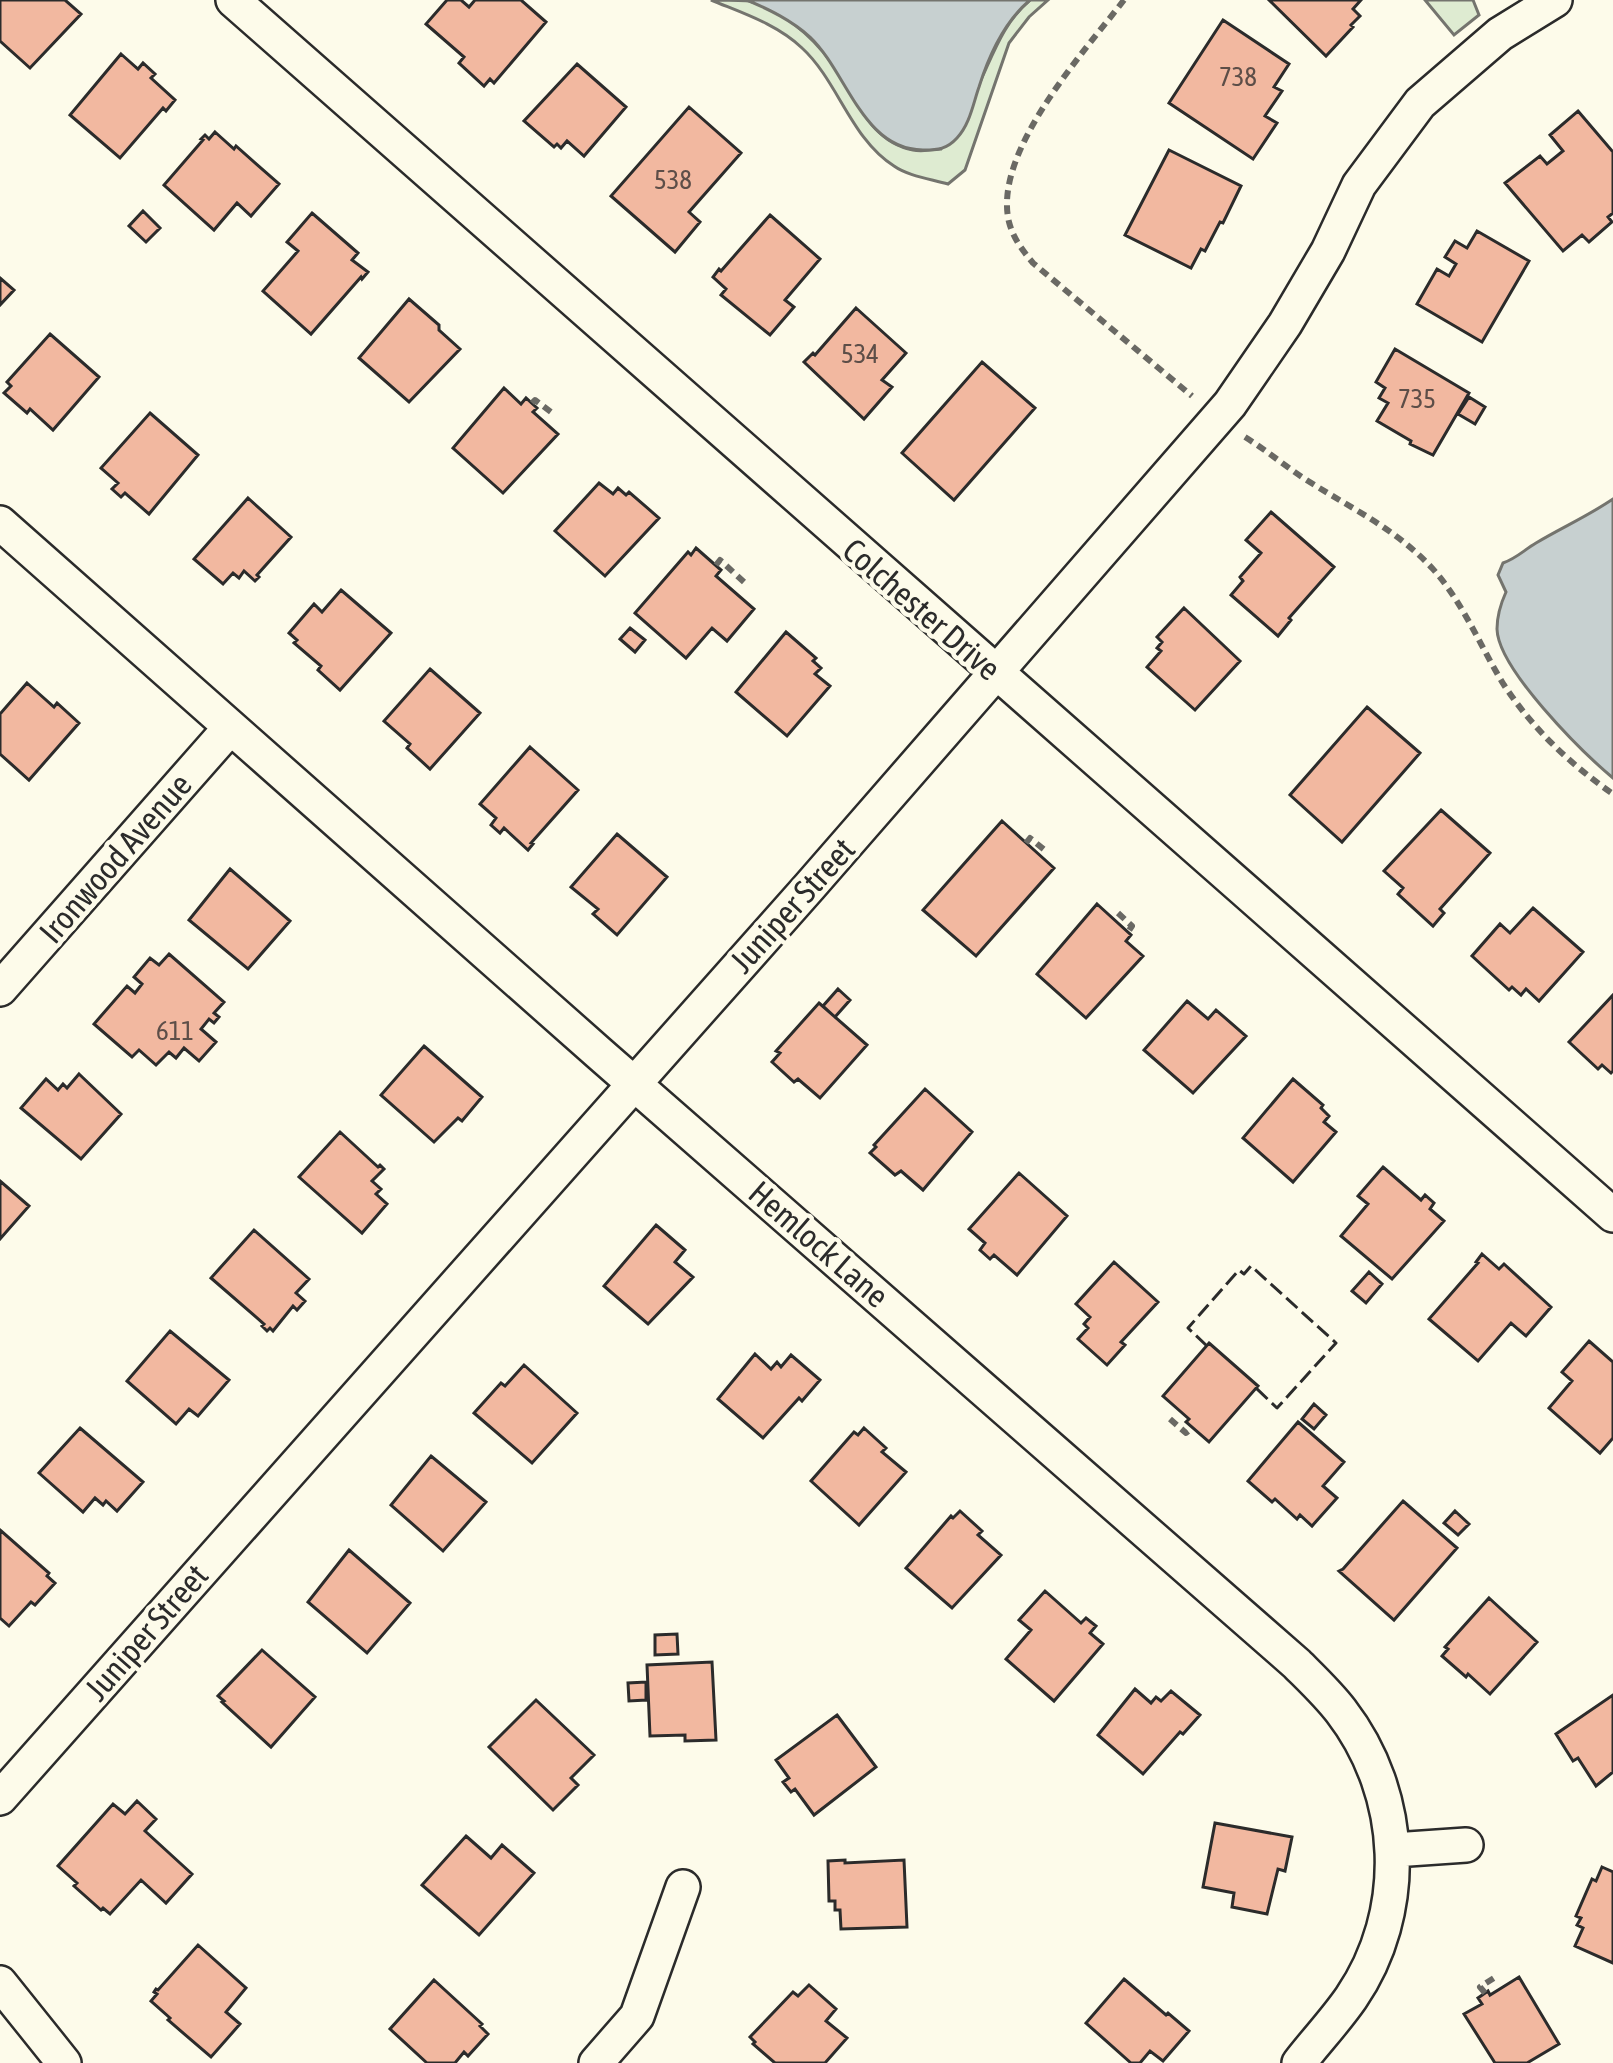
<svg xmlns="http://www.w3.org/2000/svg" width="1613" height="2063" font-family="'Asap Condensed',sans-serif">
  <rect width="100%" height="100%" fill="#fdfbea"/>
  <path fill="#deebd1" stroke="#74746e" stroke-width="3" d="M711,0c12,0 27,0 38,1 33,9 62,34 82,61 24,31 37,80 82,88 8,2 19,0 28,-1 13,-22 28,-44 39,-67 14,-30 24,-60 50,-82h18l-19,17 -20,26 -44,127 -17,14c-17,-5 -40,-8 -54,-18 -43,-27 -56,-85 -92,-118 -25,-24 -60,-35 -91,-48z
    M1425,0h48l6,15 -25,20z"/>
  <path fill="#c7d0d0" stroke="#74746e" stroke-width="3" d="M747,0h283c-26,22 -41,55 -51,87 -6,17 -9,37 -22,51 -10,11 -19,12 -33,12 -61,1 -77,-78 -114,-113 -19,-17 -40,-27 -63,-37z
    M1613,499v279c-31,-26 -115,-109 -116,-149 0,-13 4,-26 9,-37l-8,-17 5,-12c14,-5 21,-13 33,-20 25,-15 52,-27 77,-44z"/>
  <path fill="#f2b8a0" stroke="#2b2b2b" stroke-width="3" d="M0,0h65l16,14 -51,54 -30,-27z
    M447,0h14l8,7 6,-7h46l25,22 -52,61 -4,-4 -6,7 -25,-23 5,-6 -38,-33z
    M1269,0h92l-8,9 7,7 -9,9 2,2 -27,29z
    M1223,20l66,44 -15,23 8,4 -17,25 12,7 -24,36 -84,-56z
    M121,54l17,15 5,-6 12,11 -4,4 24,22 -9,11 -3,-3 -43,50 -50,-43z
    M577,64l49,43 -42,49 -17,-15 -6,7 -4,-4 -3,3 -30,-26z
    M689,107l52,46 -52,59 11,10 -25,30 -64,-56z
    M1578,111l35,41v61l-5,4 4,5 -23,20 -7,-7 -19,16 -58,-68 35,-27 7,8 16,-13 -13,-16z
    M215,132l19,17 2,-3 43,38 -28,32 -14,-13 -23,27 -50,-45 39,-45 -2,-1 4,-4 4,4z
    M1169,150l72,36 -18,37 -3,-1 -15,29 -4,-2 -10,19 -66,-33z
    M143,211l17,17 -14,14 -17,-16z
    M312,213l46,40 -6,7 16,12 -6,7 -1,-2 -50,57 -48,-43 35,-40 -11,-9z
    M770,215l50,44 -35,41 9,7 -24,28 -49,-40 5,-6 -13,-12 6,-8 2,2z
    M1477,231l52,30 -47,81 -65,-38 20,-35 12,7 7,-12 -11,-7 10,-16 12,7z
    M0,278l14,12 -14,15z
    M409,299l30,26v5l21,19 -51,53 -50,-44z
    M856,308l50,45 -24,27 10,7 -28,32 -60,-57 9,-9 2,2z
    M50,334l49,43 -46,53 -23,-21 -3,4 -23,-20 7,-7 -4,-4z
    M1395,349l74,44 -36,62 -23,-11 1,-3 -34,-20 11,-18 -9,-5 6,-10 -9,-6z
    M982,362l53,46 -81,92 -52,-47z
    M504,388l17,16 5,-6 11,10 -4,4 25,22 -55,59 -50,-45z
    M1469,397l16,10 -10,17 -17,-10z
    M150,413l48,42 -49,59 -24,-21 -4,4 -9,-8 6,-6 -17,-15z
    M599,483l14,11 5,-6 8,7 3,-3 30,26 -54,58 -50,-45z
    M248,498l43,39 -34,38 2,2 -4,4 -11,-10 -5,7 -6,-5 -10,11 -29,-25z
    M1271,512l63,55 -45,51 2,2 -13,16 -47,-41 12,-14 -3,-4 21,-24 -15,-13z
    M696,548l25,22 -5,6 38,33 -27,32 -15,-13 -26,30 -51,-45 53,-61 3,3z
    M341,590l50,43 -51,57 -22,-20 3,-4 -27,-23 3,-3 -8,-7 25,-29 8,8z
    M1184,608l56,53 -45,49 -48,-43 14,-16 -4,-3 5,-6 -5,-5z
    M630,628l15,12 -10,12 -15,-13z
    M786,632l30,26 -3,3 8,7 -6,6 15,12 -43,50 -51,-44z
    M430,669l50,44 -50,56 -23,-21 3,-4 -26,-23z
    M27,683l27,24 3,-4 22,20 -50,57 -29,-26v-40z
    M1367,707l53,46 -78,89 -52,-47z
    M530,747l48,43 -47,53 2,1 -5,6 -24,-22 -4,5 -9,-8 5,-7 -16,-14z
    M1441,810l49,43 -50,56 4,4 -11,13 -35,-32 5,-6 -19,-17z
    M1002,821l52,47 -78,88 -53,-46z
    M617,834l50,43 -50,58 -24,-21 5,-5 -27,-22z
    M230,869l60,52 -42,48 -59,-49z
    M1097,904l34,31 -5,6 17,15 -57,62 -49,-44z
    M1533,908l50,44 -44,49 -13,-12 -5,6 -9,-8 -3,3 -37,-34 28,-32 10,9z
    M169,954l55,48 -10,11 5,4 -5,6 -5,-4 -8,10 15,13 -17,19 -15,-13 -8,10 -7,-6 -13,13 -17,-15 -7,7 -38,-33 33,-38 8,7 7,-9 -8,-7 16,-19 9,7z
    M838,989l12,11 -15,17 -12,-11z
    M1613,995v76l-2,2 -9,-8 -4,4 -29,-27z
    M1187,1001l21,18 8,-9 30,26 -53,57 -49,-43z
    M819,1003l48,42 -47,53 -22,-19 -4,3 -22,-20 8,-9 -4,-2z
    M424,1046l58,51 -20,24 -4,-3 -24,24 -53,-47z
    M79,1074l42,40 -40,45 -60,-51 25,-29 12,11 5,-6 4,4z
    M1293,1079l30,26 -2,3 8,8 -5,6 12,10 -43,50 -50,-44z
    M925,1089l47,43 -49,58 -22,-19 -6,4 -25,-22 6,-6 -2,-2z
    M340,1132l38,35 2,-2 4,4 -12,12 9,8 -5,5 11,10 -25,29 -63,-56z
    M1383,1167l38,33 4,-5 9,8 -4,6 14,12 -52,58 -51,-43 27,-32 -10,-8z
    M1019,1173l48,43 -50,59 -23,-20 -4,4 -10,-9 5,-7 -16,-14z
    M0,1181l29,25 -29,33z
    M656,1225l29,25 -10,12 18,15 -45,47 -44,-38z
    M254,1230l55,49 -13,14 9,8 -8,9 -4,-4 -20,25 -3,-3 -3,3 -5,-5 2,-2 -53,-46z
    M1482,1254l17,15 5,-5 47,43 -25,29 -15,-13 -33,38 -49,-42 49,-56 -2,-1z
    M1114,1262l44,40 -37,40 4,3 -18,20 -29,-26 10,-11 -4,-4 6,-7 -14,-13z
    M1369,1272l13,12 -16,19 -14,-12z
    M170,1331l59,49 -31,36 -9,-7 -13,15 -49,-43z
    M1589,1341l24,21v76l-13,15 -51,-45 23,-27 -10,-9z
    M1209,1343l49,43 -49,56 -23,-20 3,-3 -26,-23z
    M755,1354l16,15 6,-7 4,5 10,-12 29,25 -18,21 -3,-3 -36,40 -45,-39z
    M524,1365l53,48 -45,50 -58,-50 27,-30 4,3z
    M1314,1404l12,11 -12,14 -12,-10z
    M1298,1422l46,40 -21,24 14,12 -25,28 -12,-11 -3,4 -22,-20 -3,3 -24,-21z
    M80,1428l63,54 -26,29 -11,-10 -3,4 -8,-7 -12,14 -44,-39z
    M864,1428l22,20 -4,4 24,20 -47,53 -48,-44 43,-49 4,3z
    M431,1456l55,46 -43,49 -52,-46z
    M1403,1501l54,47 -63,72 -55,-49 4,-2z
    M960,1511l22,20 -4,4 23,20 -49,53 -46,-40 45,-52 2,2z
    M1455,1511l14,13 -11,11 -14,-12z
    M0,1530l49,43 -2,3 8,7 -20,22 -4,-3 -22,24 -9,-8z
    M349,1550l61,53 -43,50 -59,-51z
    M1045,1591l36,32 5,-5 10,8 -6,7 13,11 -49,57 -48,-42 25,-29 -12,-10z
    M1489,1598l48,44 -47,52 -22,-20 -2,3 -24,-21 6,-7 -3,-2z
    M677,1634l1,20 -23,1v-20z
    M262,1650l53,47 -44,50 -49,-45 2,-1 -6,-5z
    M712,1662l4,78 -31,1v-6l-35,1 -3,-71z
    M646,1682v18l-17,1 -1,-18z
    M1135,1689l16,14 5,-6 5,4 10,-10 29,24 -17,19 -3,-2 -37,42 -45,-39z
    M1613,1695v77l-17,14 -18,-28 -5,3 -17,-27z
    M536,1700l58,55 -23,23 7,7 -25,25 -64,-63z
    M837,1715l39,52 -62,48 -19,-26 -4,3 -8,-10 6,-4 -13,-18z
    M137,1801l19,18 -11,12 47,43 -26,29 -25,-23 -31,34 -7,-6 -2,2 -27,-24 3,-3 -19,-17 55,-62 12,10z
    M1215,1823l77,14 -7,34 -7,-2 -11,45 -35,-7 2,-14 -31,-6z
    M466,1836l25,22 11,-13 32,28 -55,62 -57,-50z
    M845,1860v3l59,-3 3,67 -66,2 -1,-19h-5v-9h-6l-1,-40z
    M1602,1867l11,5v91l-38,-17 8,-18 -6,-3 4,-7 -5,-2 16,-37 4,2z
    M198,1945l48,43 -20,24 14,12 -29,33 -43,-37 2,-2 -19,-17 6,-7 -3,-2 2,-3 2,1z
    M1519,1977l40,67 -32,19h-32l-31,-49 18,-10 -4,-6 10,-7 2,4z
    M1124,1979l42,36 2,-2 21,18 -26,30 -13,-10 -10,12h-9l-45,-40z
    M434,1980l48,44 -2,2 8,8 -20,22 -4,-4 -9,11h-28l-37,-34z
    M809,1985l27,24 -10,12 21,17 -22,25h-50l-22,-19 2,-2 -5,-5 43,-45 5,4z"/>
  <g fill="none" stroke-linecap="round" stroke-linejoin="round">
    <g stroke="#2b2b2b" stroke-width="38">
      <path id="street" d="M233,0c459,407 921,809 1380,1215
        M0,523l600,531 697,610c15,15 31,30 44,47 64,83 69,201 10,287 -16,23 -35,43 -52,65
        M0,989l230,-261
        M0,1798l810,-912 420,-482 55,-80 43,-73 31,-66 61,-82 80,-69 55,-34
        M1394,1850l72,-5
        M0,1983l64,80
        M596,2063l41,-47 46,-129"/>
    </g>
    <path stroke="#6a6964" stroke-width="6" stroke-dasharray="9 6" stroke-linecap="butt" d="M1124,0c-39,51 -132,152 -115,222 4,16 14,29 24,41l159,133
      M532,403l3,-3 16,12
      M1245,437c21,13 40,29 60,42 45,29 90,49 127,89 31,34 48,78 72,117 29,44 66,79 109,109
      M716,565l4,-5 24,22
      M1026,843l4,-5 17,14
      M1118,913l14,13 -4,6
      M1170,1419l16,14 6,-5
      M1485,1993l-5,-6 17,-11"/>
    <use href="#street" stroke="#fdfbea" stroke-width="33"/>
    <path stroke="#2b2b2b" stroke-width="3" stroke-dasharray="15 6" stroke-linecap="butt" d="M1207,1346l-19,-18 51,-58 5,4 7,-8 85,77 -59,65 -21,-20"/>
  </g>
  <g text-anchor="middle" stroke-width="9" stroke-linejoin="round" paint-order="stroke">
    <g font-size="27" fill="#5d4e48">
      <text x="1238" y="86">738</text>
      <text x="673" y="189">538</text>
      <text x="860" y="363">534</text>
      <text x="1417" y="408">735</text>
      <text x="175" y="1040">611</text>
    </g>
    <g font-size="33" fill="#2b2b2b" stroke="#fdfbea">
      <text transform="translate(922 609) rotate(41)" y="12">Colchester Drive</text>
      <text transform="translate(115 858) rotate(-49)" y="12">Ironwood Avenue</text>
      <text transform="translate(792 905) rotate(-48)" y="12">Juniper Street</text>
      <text transform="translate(819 1244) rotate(41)" y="12">Hemlock Lane</text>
      <text transform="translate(146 1632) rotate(-49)" y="12">Juniper Street</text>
    </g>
  </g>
</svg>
